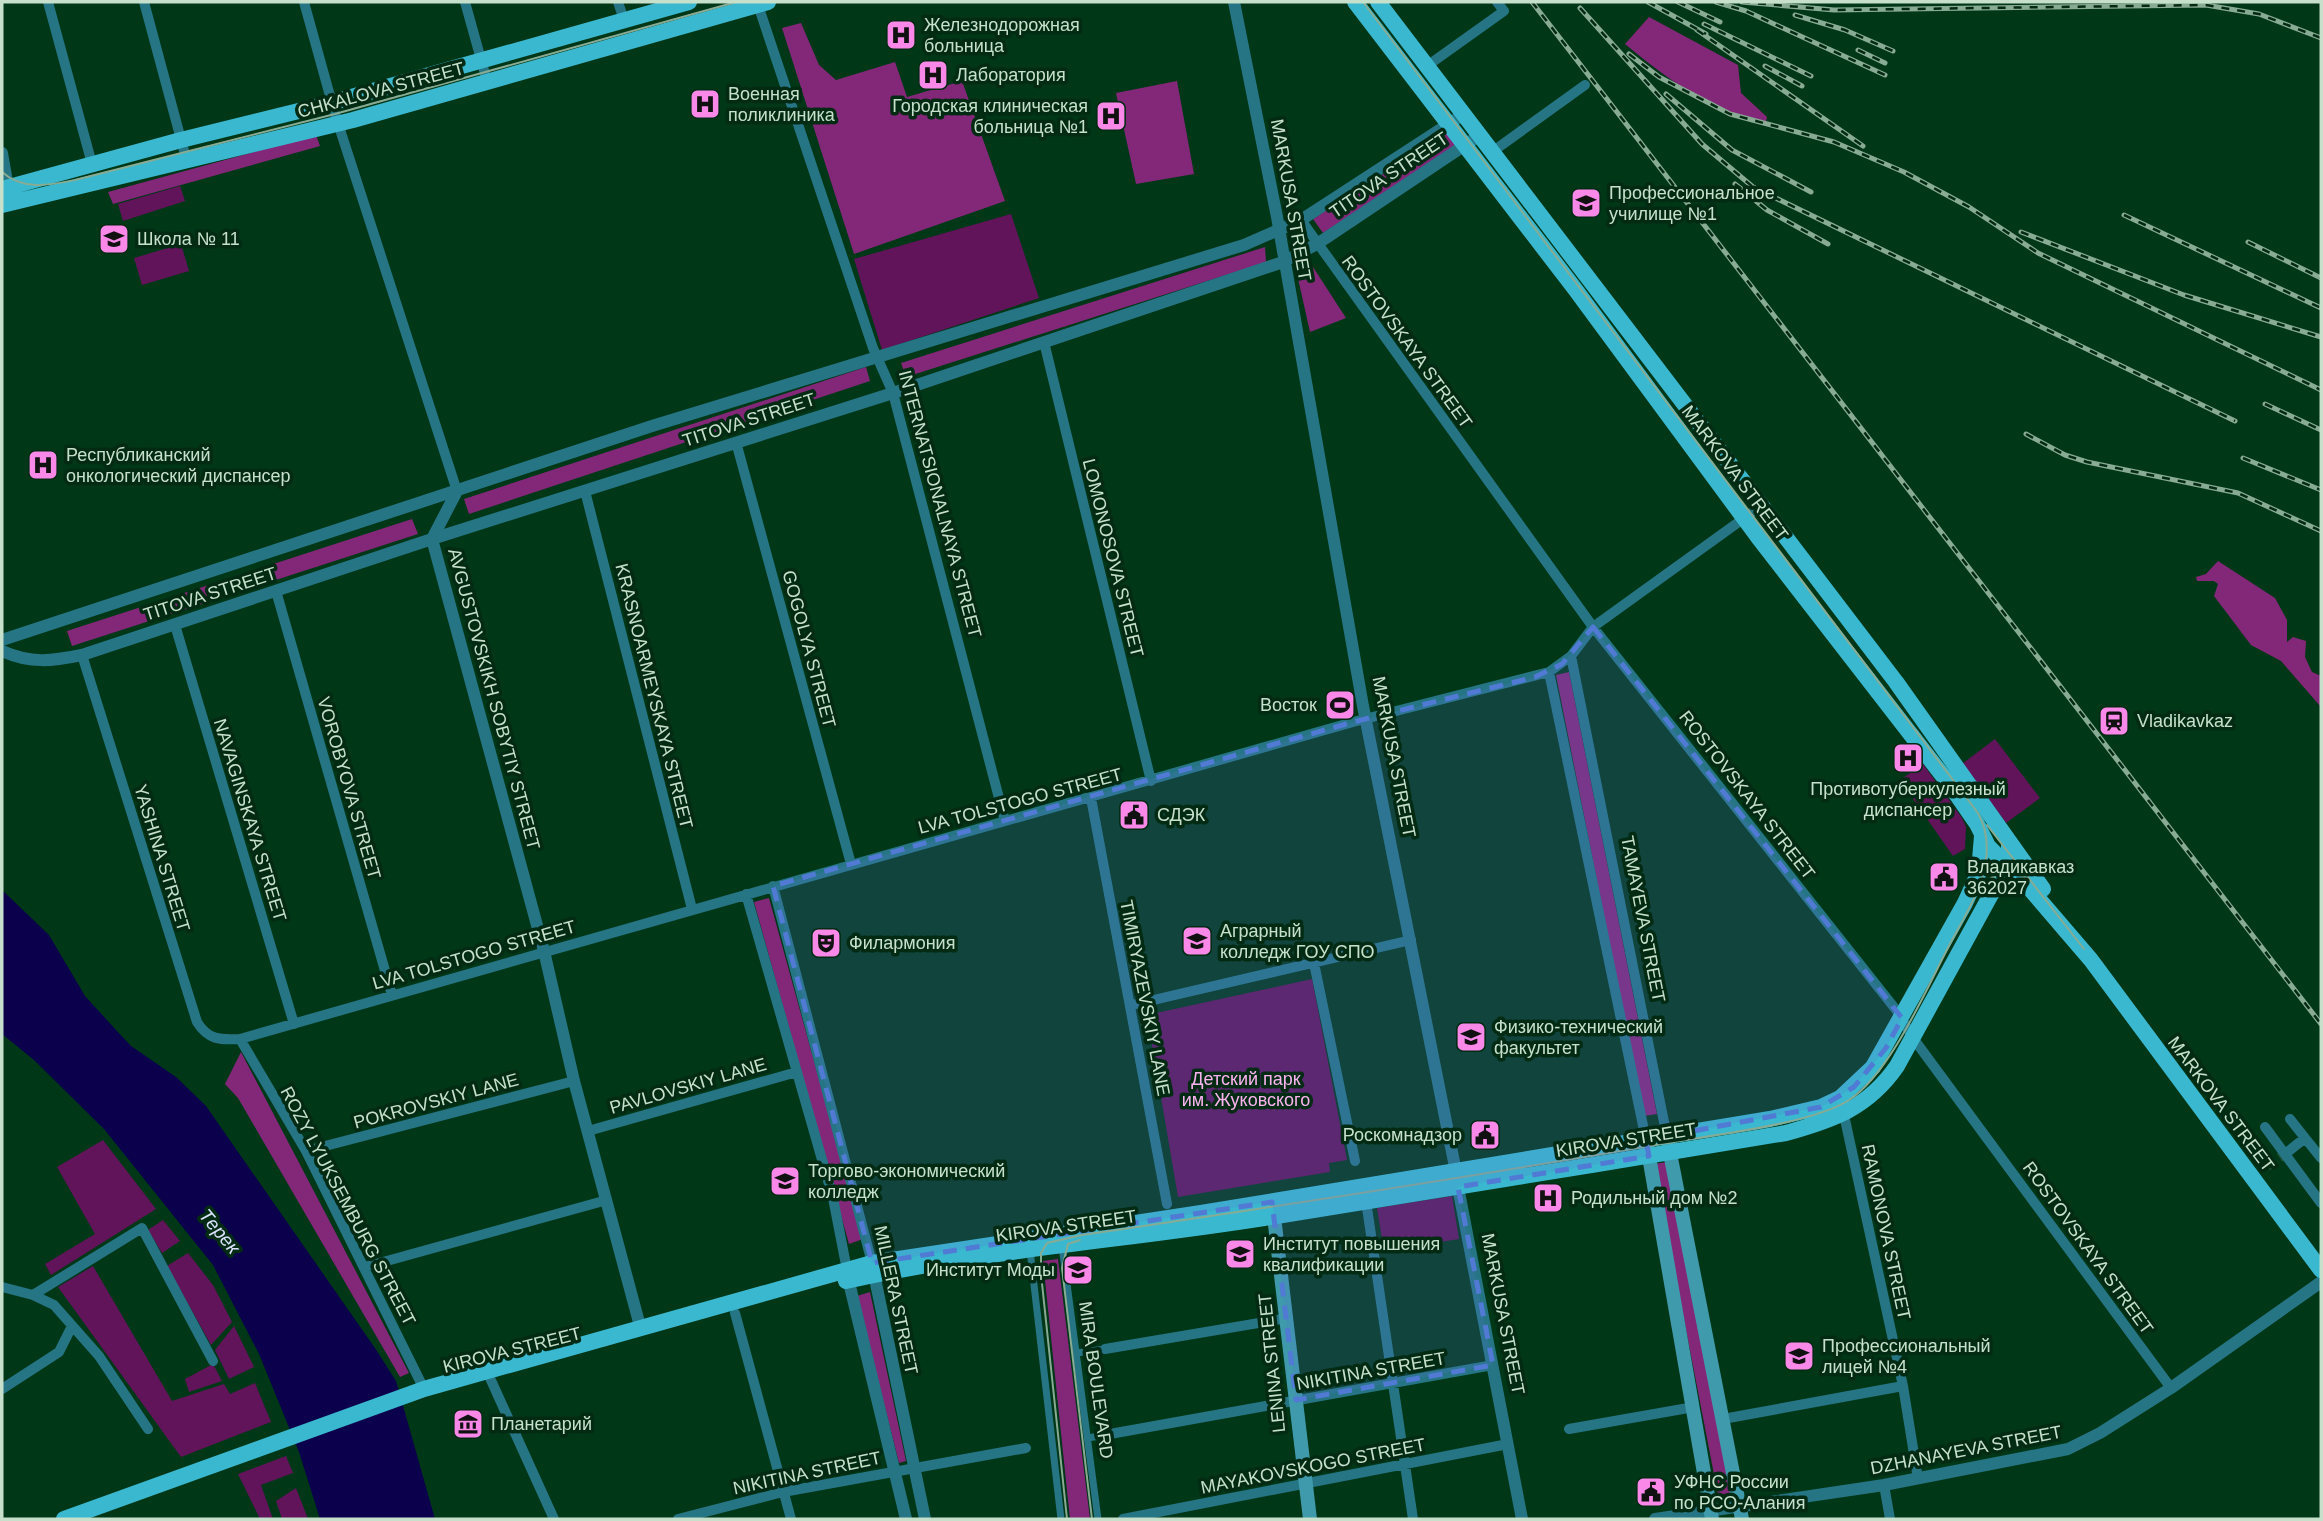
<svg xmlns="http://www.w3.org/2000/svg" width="2323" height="1521" font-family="Arial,sans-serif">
  <rect width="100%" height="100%" fill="#003717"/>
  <path fill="#61145a" d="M180,186l5,15 -62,20 -5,-17z
    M1011,214l28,84 -157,52 -28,-91z
    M181,244l8,27 -47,14 -8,-27z
    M1995,739l45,59 -34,25 -44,-59z
    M1923,764l39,54 4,9 -1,22 -12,7 -53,-76z
    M1312,979l35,181 -18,3 1,9 -152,25 -31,-182z
    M103,1140l53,69 -105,66 -6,-11 50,-30 -38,-67z
    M1452,1196l7,43 -75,12 -7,-43z
    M163,1220l17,21 -18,12 -14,-23z
    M188,1253l25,32 19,37 -21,23 -44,-79z
    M93,1266l79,135 52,-17 6,10 25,-11 16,39 -90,35 -123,-170z
    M234,1326l20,41 -25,12 -14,-29z
    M213,1364l9,17 -33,11 -4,-13z
    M286,1456l7,17 -32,12 12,34h-13l-22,-45z
    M296,1488l12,31h-26l-6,-18z"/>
  <path fill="#832779" d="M1649,17l89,48 3,28 26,24 -1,5c-48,-4 -105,-48 -141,-78z
    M801,23l18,42 17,15 59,-18 12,35 55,-16 43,120 -151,53 -72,-226z
    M1177,81l17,93 -58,10 -20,-91z
    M1449,132l10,13 -136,88 -10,-14z
    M316,135l4,11 -207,58 -5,-12z
    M1265,247l1,15 -15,5 -345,110 -5,-14z
    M1313,267l33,51 -36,14 -13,-58z
    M866,367l4,14 -401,133 -5,-15z
    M412,519l6,15 -346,112 -5,-15z
    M2218,561l57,37 12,22v22l6,-5 13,4 -1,16 7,15 9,4v31l-40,-46 -30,-16 -37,-49 4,-12 -4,-3h-17l-1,-4 10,-3z
    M1569,672l88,442 -13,2 -88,-441z
    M769,898l94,341 -14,5 -95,-342z
    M241,1052l168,321 -9,4 -162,-279 -13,-14z
    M1667,1162l64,331 -13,2 -64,-331z
    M1058,1259l32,260h-20l-27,-258z
    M870,1292l36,169 -7,2 -42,-167z"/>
  <path fill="#0a004c" d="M2,890l47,45 36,61 31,34 15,16 45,31 30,29 171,245 19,30 39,138h-115l-21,-67 -40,-98 -46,-89 -109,-136 -70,-69 -32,-26z"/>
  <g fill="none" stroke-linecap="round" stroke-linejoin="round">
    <path stroke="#1e5032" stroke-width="10" stroke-dasharray="10 5" stroke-linecap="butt" d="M2267,1166l18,-12"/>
    <path stroke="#257584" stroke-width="7" d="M1062,1246l36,273
      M1030,1250l31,269
      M1077,1353l28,-4
      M1088,1438l22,-4"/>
    <path stroke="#257584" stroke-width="10" d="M48,2l44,162
      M144,2l42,156
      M304,2l31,112 122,377
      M465,2l22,79
      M618,2l6,18
      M758,5l115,343 20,45 112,428
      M1427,66l77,-55 -7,-9
      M1492,152l93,-67
      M1301,220l292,407 304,384 16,27 258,350
      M1044,342l107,439
      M736,442l115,422
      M585,491l107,418
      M276,591l116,404
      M175,625l119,399
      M82,655l115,367c11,18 23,18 43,17l1113,-317 196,-50 22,-16 22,-29 168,-121
      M1571,656l96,481
      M1549,672l97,468
      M1091,798l76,406
      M773,886l99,377
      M746,894l87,304 14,72
      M1314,963l41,198
      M1132,1005l279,-65
      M240,1039l66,112 118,238
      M1844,1115l59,271 15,93
      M2290,1119l15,19
      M2265,1127l56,76
      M588,1131l209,-59
      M306,1151l268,-70
      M2285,1154l20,-16 16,20
      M1366,1201l47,318
      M365,1267l242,-67
      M2,1287l31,8 21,10 45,51 49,73
      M33,1295l109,-67 71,133
      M735,1313l56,206
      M1105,1349l183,-31
      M490,1378l64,141
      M2,1389l57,-37 13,-26
      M1723,1419l180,-33
      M1569,1429l125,-22
      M1110,1434l383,-69
      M1884,1485l6,34
      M678,1519l105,-27 243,-44
      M1123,1519l385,-75"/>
    <path stroke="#257584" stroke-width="12" d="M1234,2l43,215 86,489 93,466
      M2,153l7,40
      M457,491l-25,48 112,412 30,130 66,245
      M2,640l650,-214 592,-181 57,-25 163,-106
      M2,651c29,13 50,10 80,4l350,-116 461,-146 390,-131 34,-18 163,-109
      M1458,1187l64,332
      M873,1269l52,250
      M847,1274l59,245
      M1655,1519l229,-34 184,-36 32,-16 71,-45 150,-106"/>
    <path stroke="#3f9aab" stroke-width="14" d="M1668,1143l74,376
      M1647,1145l65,374
      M1273,1208l37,311"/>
    <path stroke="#3ab8cf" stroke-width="16" d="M1355,2l220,287 183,248 192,248 27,39 11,22 43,44 60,70 230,310
      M1378,2l518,680 147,207
      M2,189l179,-49 142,-35 366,-103
      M2,205l351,-85 415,-118
      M846,1281c138,-31 279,-41 418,-63 175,-28 348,-56 522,-85 47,-13 82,-25 111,-67l103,-188 9,-25v-11
      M64,1519l360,-130 448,-126 329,-50 569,-94 51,-12 19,-9 33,-31 92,-164 14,-31 3,-36"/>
    <path stroke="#88ab93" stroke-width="2" d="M2,172c21,19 48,13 73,8l260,-66 401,-112
      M1987,825l97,124
      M1988,881c12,-12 27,-10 41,-1
      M1080,1240l-12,4 -6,24 30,251
      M1067,1519l-26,-245v-21l6,-10 35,-8c191,-28 382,-57 573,-90 48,-9 156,-20 194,-45 42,-27 78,-113 102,-158 21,-39 51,-85 27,-129l-615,-811"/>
    <g stroke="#88ab93" stroke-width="5">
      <path id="rail" d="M1532,2l789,1022
        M1648,2l58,32
        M1678,2l42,20
        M1716,2l30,9 139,64
        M1742,2l92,8 372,-5 53,9 62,24
        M1580,8l122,136 51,43 482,234
        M1795,15l50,15 48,21
        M1704,24l107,52
        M1697,30l166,116
        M1858,50l27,13
        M1629,54l30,23 71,37 104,28 70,30 65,35 69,46 283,137
        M1765,66l37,20
        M1666,94l66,56 79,42
        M1735,184l32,26 61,34
        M2124,215l197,93
        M2021,232l163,63 137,42
        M2248,242l73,36
        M2265,404l56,26
        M2026,434l39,21 22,7 151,31 83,38
        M2243,458l78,32"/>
    </g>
    <use href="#rail" stroke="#032b13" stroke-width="2.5" stroke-dasharray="8" stroke-linecap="butt"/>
  </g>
  <path fill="#507ad4" fill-opacity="0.2" stroke="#507ad4" stroke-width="5" stroke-dasharray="14 9" stroke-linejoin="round" d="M1593,627l309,391 -16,30 -32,39 -33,20 -175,33 3,16 -191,31 35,178 -197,35 -24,-198 -400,61 -99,-377 580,-164 182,-45 27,-13z"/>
  <defs>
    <g id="hospital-square" transform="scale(1.575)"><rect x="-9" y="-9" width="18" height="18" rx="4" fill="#f988e9" stroke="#032b13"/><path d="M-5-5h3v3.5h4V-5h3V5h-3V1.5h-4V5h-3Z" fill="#111"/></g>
    <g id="university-square" transform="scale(1.575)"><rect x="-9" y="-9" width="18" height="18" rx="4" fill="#f988e9" stroke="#032b13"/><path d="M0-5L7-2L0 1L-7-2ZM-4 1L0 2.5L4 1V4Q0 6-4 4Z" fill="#111"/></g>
    <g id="school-square" transform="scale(1.575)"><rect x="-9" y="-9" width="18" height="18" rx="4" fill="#f988e9" stroke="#032b13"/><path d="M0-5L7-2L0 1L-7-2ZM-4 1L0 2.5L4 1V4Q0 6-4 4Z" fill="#111"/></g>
    <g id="stadium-square" transform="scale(1.575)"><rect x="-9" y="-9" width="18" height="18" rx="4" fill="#f988e9" stroke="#032b13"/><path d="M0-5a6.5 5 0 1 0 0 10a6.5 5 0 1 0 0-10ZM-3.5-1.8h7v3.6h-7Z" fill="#111"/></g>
    <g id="station-square" transform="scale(1.575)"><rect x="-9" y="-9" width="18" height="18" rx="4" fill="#f988e9" stroke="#032b13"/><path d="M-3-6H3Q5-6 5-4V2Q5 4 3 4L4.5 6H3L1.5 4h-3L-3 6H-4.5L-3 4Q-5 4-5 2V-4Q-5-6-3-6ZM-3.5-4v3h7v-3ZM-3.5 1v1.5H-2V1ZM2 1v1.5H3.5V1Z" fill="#111"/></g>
    <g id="civic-square" transform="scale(1.575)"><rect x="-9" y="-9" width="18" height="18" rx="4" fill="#f988e9" stroke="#032b13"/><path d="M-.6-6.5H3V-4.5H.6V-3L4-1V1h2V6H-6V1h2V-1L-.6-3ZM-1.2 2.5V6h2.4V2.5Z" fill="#111"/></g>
    <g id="theatre-square" transform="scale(1.575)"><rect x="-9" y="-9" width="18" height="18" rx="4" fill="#f988e9" stroke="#032b13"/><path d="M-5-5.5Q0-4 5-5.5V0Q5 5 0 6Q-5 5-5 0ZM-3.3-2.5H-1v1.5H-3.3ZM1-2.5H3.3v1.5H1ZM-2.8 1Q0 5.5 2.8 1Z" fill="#111"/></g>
    <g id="museum-square" transform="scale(1.575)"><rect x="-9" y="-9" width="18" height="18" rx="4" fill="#f988e9" stroke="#032b13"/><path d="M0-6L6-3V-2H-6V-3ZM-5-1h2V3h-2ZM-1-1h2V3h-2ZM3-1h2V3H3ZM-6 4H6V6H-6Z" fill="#111"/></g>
  </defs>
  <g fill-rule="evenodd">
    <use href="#hospital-square" x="901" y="35"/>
    <use href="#hospital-square" x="933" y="75"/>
    <use href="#hospital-square" x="705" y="104"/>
    <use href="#hospital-square" x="1111" y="116"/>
    <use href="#university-square" x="1586" y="203"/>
    <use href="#school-square" x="114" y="239"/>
    <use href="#hospital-square" x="43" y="465"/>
    <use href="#stadium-square" x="1340" y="705"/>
    <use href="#station-square" x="2114" y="721"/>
    <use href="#hospital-square" x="1908" y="758"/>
    <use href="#civic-square" x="1134" y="815"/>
    <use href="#civic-square" x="1944" y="877"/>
    <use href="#university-square" x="1197" y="941"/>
    <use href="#theatre-square" x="826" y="943"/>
    <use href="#university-square" x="1471" y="1037"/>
    <use href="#civic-square" x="1485" y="1135"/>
    <use href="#university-square" x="785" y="1181"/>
    <use href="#hospital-square" x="1548" y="1198"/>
    <use href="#university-square" x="1240" y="1254"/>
    <use href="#university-square" x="1078" y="1270"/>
    <use href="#university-square" x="1799" y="1356"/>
    <use href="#museum-square" x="468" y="1424"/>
    <use href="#civic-square" x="1651" y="1492"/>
  </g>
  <g text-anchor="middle" stroke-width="7" stroke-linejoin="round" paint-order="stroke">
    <g font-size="18" fill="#c6e0cc" stroke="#032b13" text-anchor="start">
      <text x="924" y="31">Железнодорожная<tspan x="924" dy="21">больница</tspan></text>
      <text x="956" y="81">Лаборатория</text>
      <text x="728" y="100">Военная<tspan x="728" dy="21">поликлиника</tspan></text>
      <text x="1088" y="112" text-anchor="end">Городская клиническая<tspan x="1088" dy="21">больница №1</tspan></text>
      <text x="1609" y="199">Профессиональное<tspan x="1609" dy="21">училище №1</tspan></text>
      <text x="137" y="245">Школа № 11</text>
      <text x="66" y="461">Республиканский<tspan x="66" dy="21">онкологический диспансер</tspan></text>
      <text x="1317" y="711" text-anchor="end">Восток</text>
      <text x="2137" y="727">Vladikavkaz</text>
      <text x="1908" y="795" text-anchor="middle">Противотуберкулезный<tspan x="1908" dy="21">диспансер</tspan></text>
      <text x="1157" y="821">СДЭК</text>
      <text x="1967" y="873">Владикавказ<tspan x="1967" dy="21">362027</tspan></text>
      <text x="1220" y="937">Аграрный<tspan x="1220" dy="21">колледж ГОУ СПО</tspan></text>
      <text x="849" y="949">Филармония</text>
      <text x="1494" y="1033">Физико-технический<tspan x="1494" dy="21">факультет</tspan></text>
      <text x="1462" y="1141" text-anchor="end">Роскомнадзор</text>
      <text x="808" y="1177">Торгово-экономический<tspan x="808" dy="21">колледж</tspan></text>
      <text x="1571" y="1204">Родильный дом №2</text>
      <text x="1263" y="1250">Институт повышения<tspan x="1263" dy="21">квалификации</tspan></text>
      <text x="1055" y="1276" text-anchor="end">Институт Моды</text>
      <text x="1822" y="1352">Профессиональный<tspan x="1822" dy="21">лицей №4</tspan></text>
      <text x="491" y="1430">Планетарий</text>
      <text x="1674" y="1488">УФНС России<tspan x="1674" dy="21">по РСО-Алания</tspan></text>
    </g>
    <g font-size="18" fill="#c6e0cc" stroke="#032b13">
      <text transform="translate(381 90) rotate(-15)" y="6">CHKALOVA STREET</text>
      <text transform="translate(1389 175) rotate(-34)" y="6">TITOVA STREET</text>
      <text transform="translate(1291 200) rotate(80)" y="6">MARKUSA STREET</text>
      <text transform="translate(1407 342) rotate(54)" y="6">ROSTOVSKAYA STREET</text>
      <text transform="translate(749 420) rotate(-18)" y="6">TITOVA STREET</text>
      <text transform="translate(1735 473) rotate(53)" y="6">MARKOVA STREET</text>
      <text transform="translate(940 504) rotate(75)" y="6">INTERNATSIONALNAYA STREET</text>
      <text transform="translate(1113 558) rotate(76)" y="6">LOMONOSOVA STREET</text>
      <text transform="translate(210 594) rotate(-18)" y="6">TITOVA STREET</text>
      <text transform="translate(809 649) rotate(75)" y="6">GOGOLYA STREET</text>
      <text transform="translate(654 696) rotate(76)" y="6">KRASNOARMEYSKAYA STREET</text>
      <text transform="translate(494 699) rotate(75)" y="6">AVGUSTOVSKIKH SOBYTIY STREET</text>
      <text transform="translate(1394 757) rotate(79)" y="6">MARKUSA STREET</text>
      <text transform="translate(349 788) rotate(74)" y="6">VOROBYOVA STREET</text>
      <text transform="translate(1747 795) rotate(52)" y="6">ROSTOVSKAYA STREET</text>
      <text transform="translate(1020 801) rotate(-15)" y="6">LVA TOLSTOGO STREET</text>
      <text transform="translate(250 820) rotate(73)" y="6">NAVAGINSKAYA STREET</text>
      <text transform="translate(162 858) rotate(73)" y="6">YASHINA STREET</text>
      <text transform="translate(1643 919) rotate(79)" y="6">TAMAYEVA STREET</text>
      <text transform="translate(474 955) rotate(-16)" y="6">LVA TOLSTOGO STREET</text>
      <text transform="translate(1145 998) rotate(79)" y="6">TIMIRYAZEVSKIY LANE</text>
      <text transform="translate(688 1086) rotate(-16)" y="6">PAVLOVSKIY LANE</text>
      <text transform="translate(436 1101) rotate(-15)" y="6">POKROVSKIY LANE</text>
      <text transform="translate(2221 1104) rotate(53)" y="6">MARKOVA STREET</text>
      <text transform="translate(1626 1140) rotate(-9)" y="6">KIROVA STREET</text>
      <text transform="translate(348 1206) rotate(62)" y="6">ROZY LYUKSEMBURG STREET</text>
      <text transform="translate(1066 1226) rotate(-8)" y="6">KIROVA STREET</text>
      <text transform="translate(1886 1232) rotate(78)" y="6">RAMONOVA STREET</text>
      <text transform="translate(2088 1248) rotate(54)" y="6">ROSTOVSKAYA STREET</text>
      <text transform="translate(896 1300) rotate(78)" y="6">MILLERA STREET</text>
      <text transform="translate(1503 1314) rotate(79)" y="6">MARKUSA STREET</text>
      <text transform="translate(512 1350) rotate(-14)" y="6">KIROVA STREET</text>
      <text transform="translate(1272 1363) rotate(-96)" y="6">LENINA STREET</text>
      <text transform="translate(1371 1371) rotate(-10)" y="6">NIKITINA STREET</text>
      <text transform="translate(1096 1380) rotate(82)" y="6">MIRA BOULEVARD</text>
      <text transform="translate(1966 1450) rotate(-11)" y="6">DZHANAYEVA STREET</text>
      <text transform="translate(1313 1466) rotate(-11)" y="6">MAYAKOVSKOGO STREET</text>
      <text transform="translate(807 1473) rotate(-12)" y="6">NIKITINA STREET</text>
    </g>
    <g font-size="18" fill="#fbb3ef" stroke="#032b13">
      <text x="1246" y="1085">Детский парк<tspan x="1246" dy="21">им. Жуковского</tspan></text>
    </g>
    <g font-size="19" font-style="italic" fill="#dae2fd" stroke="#032b13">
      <text transform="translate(220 1231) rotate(50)" y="7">Терек</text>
    </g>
  </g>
  <rect width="2323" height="1521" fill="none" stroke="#c6e0cc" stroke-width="7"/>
</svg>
